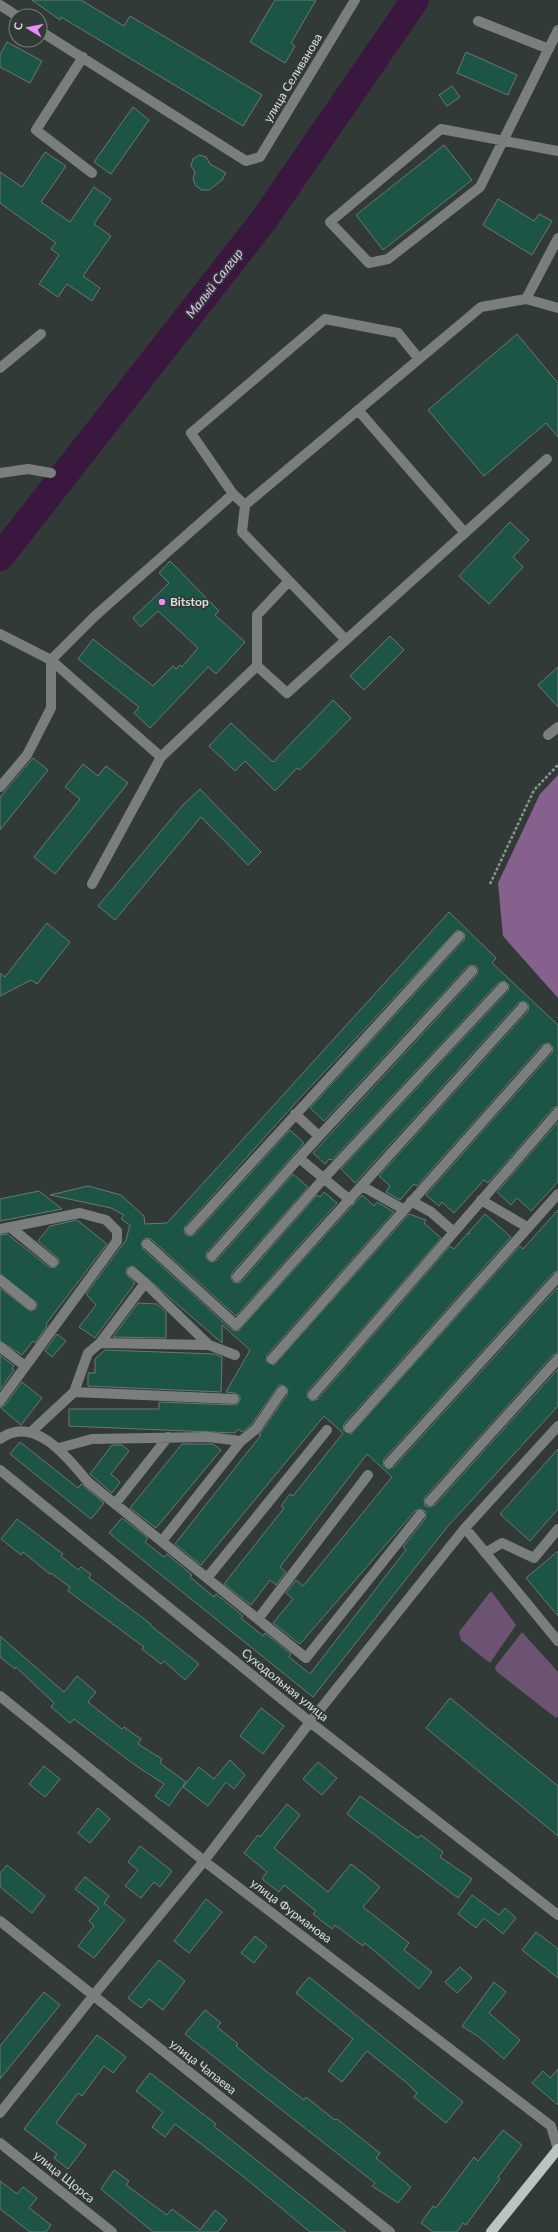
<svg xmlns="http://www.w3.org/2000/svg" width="558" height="2232" font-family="Lato,sans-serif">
  <rect width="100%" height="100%" fill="#323a37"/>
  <path fill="#6c5371" d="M491,1591l25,34 -26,38 -29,-23 -2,-8z
    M522,1632l36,40v44l-2,2 -60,-47 -1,-4z"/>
  <path fill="#87618e" d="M558,775v223l-55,-62 -5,-53 42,-89z"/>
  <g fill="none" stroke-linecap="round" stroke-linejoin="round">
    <path stroke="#39173f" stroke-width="28" d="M0,557l263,-336 152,-221"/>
  </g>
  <path fill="#1c5545" stroke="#6e7673" d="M32,0h49l43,26 6,-10 132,79 -19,31 -182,-109 -1,3z
    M275,0h41l-25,43 4,3 -10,17 -35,-21z
    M7,42l35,19 -12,22 -30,-16v-12z
    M466,52l51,23 -9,20 -51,-22z
    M452,86l8,11 -13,9 -8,-11z
    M133,107l16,13 -38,54 -17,-12z
    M444,145l28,35 -89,70 -27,-35z
    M45,152l21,14 -25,36 29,20 24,-35 17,12 -17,25 17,12 -28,40 17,12 -8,13 -25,-17 -9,13 -19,-13 20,-29 -8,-6 5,-6 -56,-40v-31l22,15z
    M199,155l7,2 4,7 16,9 -4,7 -13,10h-7l-6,-4 -3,-7 2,-7 -4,-6 2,-7z
    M498,199l36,22 5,-7 13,7 -20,34 -49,-30z
    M517,334l41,49v54l-12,-14 -62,53 -56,-66z
    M510,522l19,18 -16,17 10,10 -34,37 -30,-28z
    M170,561l49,50 -4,4 30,27 -29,32 -8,-7 -58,61 -16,-15 5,-6 -61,-48 15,-20 60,47 20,-20 3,3 4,-4 2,2 16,-19 -40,-37 -17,16 -8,-9 36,-35 -10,-10z
    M390,636l14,14 -40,40 -14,-14z
    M558,667v40l-20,-22z
    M333,700l18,18 -51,52 -3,-2 -22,23 -30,-30 -10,10 -26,-25 22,-23 42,39z
    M33,758l15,12 -48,60v-33z
    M83,764l15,12 8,-10 22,17 -73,91 -21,-17 46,-58 -15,-12z
    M200,789l61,63 -13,13 -47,-48 -86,103 -17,-14 85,-101z
    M449,912l47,46 -4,5 66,62v81l-5,2 -65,75 -4,-3 -30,33 -12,-11 -3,4 -13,-11 126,-142 1,-6 -4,-4 -7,2 -125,141 -3,-2 -14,16 -14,-8 4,-6 -11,-10 149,-165 1,-6 -5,-4 -6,2 -163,180 -14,-14 167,-178 1,-6 -5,-4 -6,2 -166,177 -3,-1 -4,5 -12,-11 164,-178 1,-6 -2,-3 -6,-1 -3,2 -143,154 -14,-13 154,-168 1,-6 -8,-4 -157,168 -115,128 -1,6 2,3 6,1 3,-2 95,-104 14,13 -97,109 -1,6 5,4 6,-2 76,-86 15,13 -76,86 -1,6 2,3 6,1 3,-2 75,-86 3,2 4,-5 13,11 -101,113 -85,-77 -6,-1 -4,5 2,6 89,81 6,1 124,-136 12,11 3,-4 17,10 -127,143 -1,6 8,4 135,-151 17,6 -2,3 17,15 -133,153 -1,6 5,4 6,-2 132,-153 4,3 14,-16 2,1 -2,-1 17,-19 26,23 -167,187 -1,6 8,4 169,-188 3,3 35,-39v61l-5,2 -169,186 -1,6 5,4 6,-2 164,-180v66l-5,2 -128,142 -1,3 1,6 4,1 6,-2 123,-136v37l-110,120 -135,171 -204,-164 13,-15 26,20 -3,4 19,15 3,-3 25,21 -2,2 24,20 2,-3 27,22 -2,2 22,18 2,-3 26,21 -2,3 21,17 96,-124 -3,-3 22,-28 1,-7 -5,-3 -6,2 -115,133 -27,-21 20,-24 -7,-6 10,-13 7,6 89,-109 -25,-23 -87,113 6,5 -10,13 -6,-5 -19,25 -27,-21 60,-76 -3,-2 9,-12 3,2 50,-63 -19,-17 -123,149 -26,-21 86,-109h-2l28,-40 1,-6 -5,-4h-4l-28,40 -9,7 -4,-3 -3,4 -166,-7v-17h90v-7l78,3 3,-5v-4l-5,-3 -9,-1 24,-42 -28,-25v18l-89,-77 -6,2 -1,6 9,9 -40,55 -16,-11 17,-22 -10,-11 40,-54 4,-15 -9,-6 3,-4 -13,-7 -61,-13 38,-9 33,9 23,21 1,8 22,-1z
    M47,923l23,19 -33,42 -6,-4 -31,16v-23l5,4z
    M558,1122v60l-27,29 -14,-13 -6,7 -14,-13z
    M39,1191l23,18 -62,12v-22z
    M77,1220l30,24 -61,80 1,2 -12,17 -2,-2 -11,14 -22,-14v-53l30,23 6,-2 1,-6 -37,-29v-39l7,-1 42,33 6,1 4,-5v-4l-21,-18 12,-15z
    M138,1303l19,1 9,8v26l-53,-1z
    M57,1334l9,7 -14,16 -7,-6z
    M105,1350l110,4 7,3 -1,35 -133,-6v-13h7v-14z
    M0,1355l14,11 -2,2 2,2 -14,20z
    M22,1382l20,16 -21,27 -21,-18 5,-2z
    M20,1442l58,46 3,-4 23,19 -13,16 -81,-65z
    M182,1444h31l8,6 -65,78 -26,-20z
    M112,1445h10l7,6 -18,23 9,8 -8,11 -22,-19z
    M558,1449v60l-28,32 -30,-27z
    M17,1519l46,35 -2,2 17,14 3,-3 10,7 -2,4 62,46 -1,1 49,39 -14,16 -21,-19 -3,3 -19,-15 2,-2 -76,-56 2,-4 -19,-14 -1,1 -27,-22 -2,3 -20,-16z
    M558,1551v65l-32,-38z
    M0,1636l64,56 13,-16 19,16 -8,10 34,27 2,-2 17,12 -3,5 24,15 -2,4 26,19 -17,24 -14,-10 9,-12 -29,-19 -61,-46 -4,4 -19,-16 3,-4 -38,-36 -1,2 -15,-12z
    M450,1698l108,88v50l-132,-108z
    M261,1708l23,18 -21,28 -23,-18z
    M230,1760l15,15 -11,14 -8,-7 -18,24 -25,-19 16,-20 15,12z
    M318,1762l19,16 -15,17 -19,-16z
    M44,1766l16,13 -15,18 -16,-13z
    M360,1796l58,42 3,-3 22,17 -3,5 32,22 -14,19 -111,-84z
    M287,1804l13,11 -26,33 54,44 23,-28 29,23 -17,20 46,36 -5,7 28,22 -13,17 -54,-46 -2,3 -28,-21 -3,4 -19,-15 3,-3 -32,-26 -5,7 -17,-13 5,-7 -23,-19 14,-18 2,2z
    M98,1808l12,11 -20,24 -12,-10z
    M140,1846l32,25 -12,16 -6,-5 -13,16 -16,-12 13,-16 -10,-8z
    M7,1865l38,31 -13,17 -32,-26v-14z
    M85,1877l24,19 -5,7 21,17 -31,38 -16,-12 16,-20 -5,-5 10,-13 -24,-19z
    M472,1895l27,20 6,-7 11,10 -13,16 -19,-16 -8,10 -18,-14z
    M206,1899l16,13 -33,41 -15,-12z
    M536,1932l22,17v29l-36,-28z
    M255,1936l12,10 -13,17 -13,-10z
    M159,1960l26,21 -22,29 -14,-11 -8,9 -13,-10z
    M460,1967l12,11 -15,15 -12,-11z
    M309,1977l154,125 -17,21 -32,-26 3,-4 -10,-10 -40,-32 -25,31 -14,-11 25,-32 -57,-46z
    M494,1982l12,10 -17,21 31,27 -16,19 -25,-22 -17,-11z
    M44,1992l16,13 -60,74v-33z
    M205,2010l16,13 -4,4 21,17 -2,2 26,22 42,32 2,-3 29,23 2,-1 43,34 -4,5 35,29 -13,16 -26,-17 3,-3 -190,-149z
    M97,2035l29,22 -13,16 -9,-7 -22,30 -4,-3 -22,30 30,22 -18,24 -14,-11 3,-4 -33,-25z
    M558,2069v36l-26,-22 11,-12 7,7z
    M150,2073l66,51 -2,2 132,106h-36l-66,-55 -69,-53 -10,13 -13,-10 11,-15 -27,-21z
    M503,2130l19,15 -24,32 2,2 -34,46 -3,-2 -6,9h-24l-12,-9 12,-17 3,2 38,-51 4,4z
    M114,2170l15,11 -3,4 41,30 5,-6 28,21 15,-20 12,10 -9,12h-65l-52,-43z
    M0,2181l17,13 6,-7 14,11 -8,10 22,17 -5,7h-16l-30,-23z"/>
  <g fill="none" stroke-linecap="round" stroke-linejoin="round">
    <path stroke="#8d9391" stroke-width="2.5" stroke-dasharray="3 2" stroke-linecap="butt" d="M490,884l44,-94 24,-25"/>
    <path stroke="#7a7e7d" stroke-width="10" d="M0,5l17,11
      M478,21l71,28
      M558,30l-78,157 -92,72 -19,4 -39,-41 111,-93 117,22
      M40,31l206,130 14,-4 95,-157
      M83,57l-47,73 56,43
      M526,299l32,9
      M0,368l41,-34
      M358,410l107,123
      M0,473l28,-4 23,4
      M233,494l-42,-61 134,-114 73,14 21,26
      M0,634l51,26v48l-24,47 -27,32
      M346,640l-104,-108 3,-27 236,-198 45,-8 32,-61
      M257,666v-51l32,-34
      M548,735l10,-8
      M161,757l-110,-97 44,-44 138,-122 12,11
      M92,884l69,-127 96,-91 30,27 260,-234
      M295,1114l24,22
      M299,1158l51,42
      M362,1186l41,23
      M481,1200l46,27
      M411,1201l20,11 23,20
      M10,1227l43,35
      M0,1229l80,-16 26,7 11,11v10l-117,160
      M190,1230l269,-294
      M147,1244l89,81 287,-318
      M212,1256l87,-98 173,-187
      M237,1277l87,-99 179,-191
      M0,1280l31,25
      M145,1283l64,62 26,10
      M100,1343l109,2
      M0,1347l25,19
      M272,1359l275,-310
      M74,1392l160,7
      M313,1395l245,-283
      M349,1428l209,-234
      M31,1432l43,-40 14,-39 12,-10 45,-60 -13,-11
      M0,1439c34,-26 69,20 88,43l218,176 114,-143
      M59,1448l33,-9 116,-2 33,4
      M389,1463l169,-186
      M0,1470l310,252 248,193
      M430,1501l128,-142
      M115,1504l53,-67
      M465,1528l93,113
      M162,1541l79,-100 15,-12 26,-38
      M485,1553l17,-10 32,15 24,-29
      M207,1578l120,-148
      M258,1619l110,-144
      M0,1696l204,165 347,265 7,23
      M0,1921l390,311
      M0,2113l93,-117 111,-135 106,-139 155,-194 93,-102
      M0,2143l112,89"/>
    <path stroke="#bcc4c1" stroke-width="10" d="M491,2232l67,-83"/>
  </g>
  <circle fill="#ea8dfc" stroke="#323a37" stroke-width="1.5" cx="162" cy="602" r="4"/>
  <g text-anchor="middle" stroke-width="3.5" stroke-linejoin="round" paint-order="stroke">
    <g font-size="12" fill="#dce1df" stroke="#323a37">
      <text transform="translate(293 78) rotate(-59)" y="4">улица Селиванова</text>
      <text transform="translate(285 1685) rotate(39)" y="4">Суходольная улица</text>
      <text transform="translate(291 1911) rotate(37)" y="4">улица Фурманова</text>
      <text transform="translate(203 2067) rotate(38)" y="4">улица Чапаева</text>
      <text transform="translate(64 2177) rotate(39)" y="4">улица Щорса</text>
    </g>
    <g font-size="12" font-weight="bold" fill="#dce1df" stroke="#323a37" text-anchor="start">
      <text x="170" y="606">Bitstop</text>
    </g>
    <g font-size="13" font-style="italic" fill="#efc0f8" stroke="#323a37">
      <text transform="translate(214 283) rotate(-52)" y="5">Малый Салгир</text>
    </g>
  </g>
  <g transform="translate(28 28) rotate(280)"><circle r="19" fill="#323a37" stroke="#767d7a"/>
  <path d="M0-3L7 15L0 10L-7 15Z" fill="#ea8dfc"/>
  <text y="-6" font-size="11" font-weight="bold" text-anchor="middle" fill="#dce1df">С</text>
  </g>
</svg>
